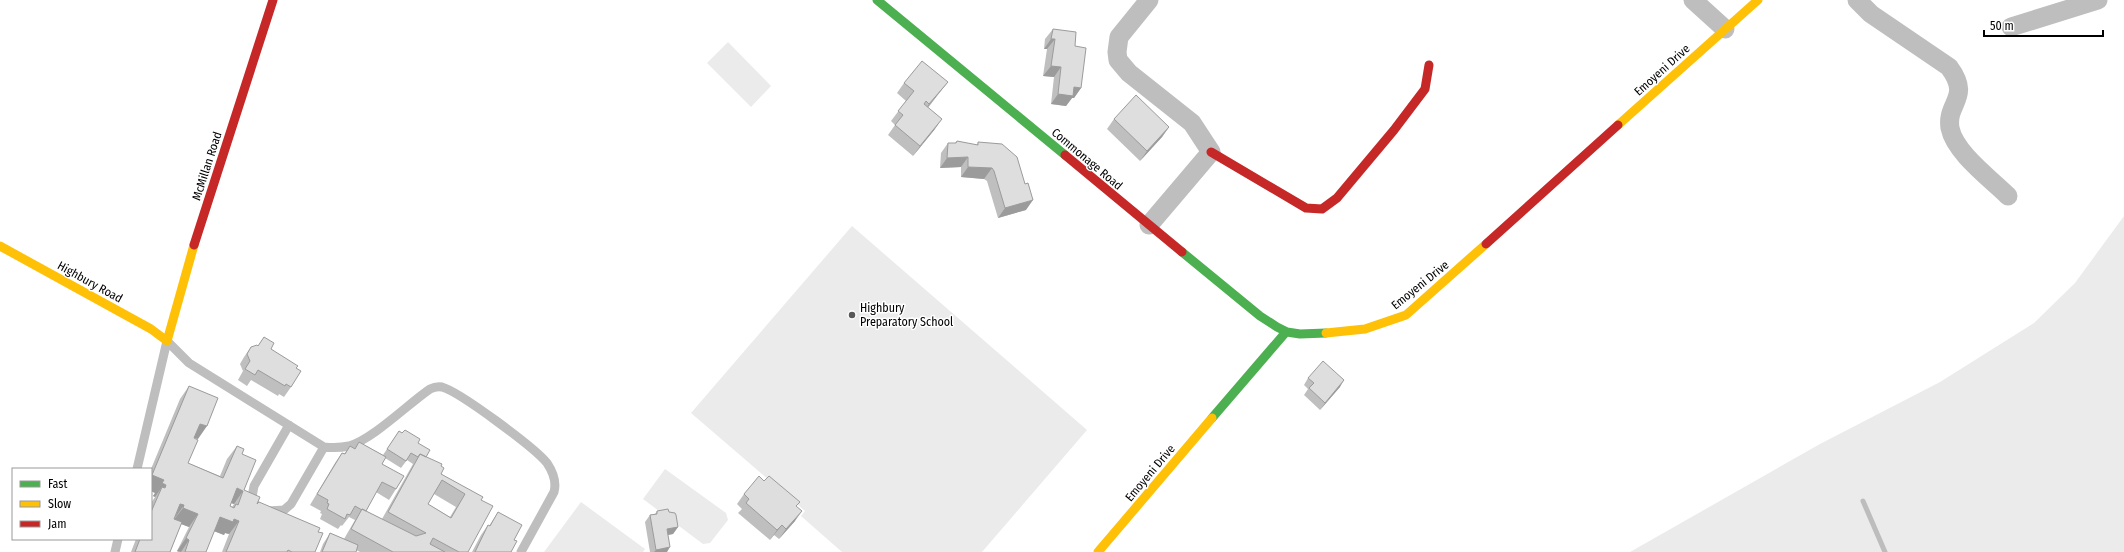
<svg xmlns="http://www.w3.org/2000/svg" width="2124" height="552" font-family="'Fira Sans Condensed',sans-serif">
  <rect width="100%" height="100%" fill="#fff"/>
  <path fill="#ebebeb" d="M728,42l43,44 -20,21 -44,-44z
    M2124,216v336h-494l190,-108 120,-62 94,-59 41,-40z
    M852,226l235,204 -105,122h-140l-41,-36 4,-5 -114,-98z
    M665,469l61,44 2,7 -18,23 -7,1 -60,-45z
    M581,502l64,47 -2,3h-99z"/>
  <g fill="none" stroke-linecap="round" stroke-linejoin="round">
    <path stroke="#bdbdbd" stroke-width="5" d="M1863,501l22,51"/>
    <path stroke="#bebebe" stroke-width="9" d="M167,341l22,22 135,84c9,1 16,1 25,-1 24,-7 59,-42 81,-57 4,-2 7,-3 12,-2 18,5 93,61 105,76 6,9 10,18 7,29l-33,60
      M137,469l30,-128
      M255,504l-3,-7 2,-11 35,-61
      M269,511l15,-1 7,-6 33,-57
      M115,552l3,-13"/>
    <path stroke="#bebebe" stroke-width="19" d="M1693,0l32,29
      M1857,0l14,14 78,53c23,31 -3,35 1,61 5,25 41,51 58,68
      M2011,27l87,-27
      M1149,225l62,-73 -19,-29 -63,-50 -11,-13 -1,-8 2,-15 30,-37"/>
    <path stroke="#4caf50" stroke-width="9" d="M877,0l188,155
      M1182,252l78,64 17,11 10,5 13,2 26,-1
      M1212,418l74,-86"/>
    <path stroke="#ffc107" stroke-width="9" d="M1618,125l140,-125
      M0,246l151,83 16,12 27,-96
      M1326,333l39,-4 41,-14 80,-71
      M1098,552l114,-134"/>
    <path stroke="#c62828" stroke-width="9" d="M1211,152l95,56 16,1 15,-11 57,-68 31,-41 4,-24
      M1065,155l117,97
      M1486,244l132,-119
      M194,245l79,-245"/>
  </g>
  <path fill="#bfbfbf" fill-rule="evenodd" d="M1053,29l22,17 6,42 -7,10h-2l-6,8 -15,-2 3,-27 -11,-1 4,-27h-3l1,-10z
    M948,82l-8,10 -12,16 7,21 -22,27 -25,-21 7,-10 -4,-4 15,-20 -9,-8 7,-10z
    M1114,119l55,8 -7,10 -22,24 -33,-32z
    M957,141l20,4 1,-3 48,68 -28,8 -11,-37 -3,-2 -23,-2v-10l-21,1 1,-15 7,-10h7z
    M264,337l7,12 25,19 -5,19 -7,10 -5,-3 -1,2 -27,-16 -4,6 -9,-6 5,-9 -3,-7 4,-7 7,-10 7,-1z
    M1308,378l32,9 -20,23 -16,-15 4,-6 -4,-4z
    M189,386l9,53 -4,-1 -6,25 32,13 7,-17 10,-13 5,8 2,36 13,14 61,28 -3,20h-93l7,-18 -4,-1 -1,2 -10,-4 -8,21h-28l-1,-1 12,-24 -8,-3 -11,28h-39l5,-13h15v-36l4,-6 -2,-1 2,-3 -4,-2v-22l29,-70zM231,503l3,1 -2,3 -2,-1z
    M399,431l19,12 8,14 15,9v8l40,26 -13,52h-108l-4,-2v2h-36l3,-8 7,-11 14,6 11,-19 -6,-3 -7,9 -1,-1 -3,4 -18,-10 2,-5 -2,-1 1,-2 -11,-6 25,-42 7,-10 2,1 6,-8 5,2 4,-6 24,13zM385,458l16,10 6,-8 6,4 -31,55 -16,-8 10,-19 13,8 7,-11 -14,-25zM434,494l22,13 -6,10 -22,-13z
    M744,494l53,13 -2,14 -16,18 -5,-4 -4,5 -32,-27 4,-4 -5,-5z
    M657,511l12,1 9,15 -5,7 -5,1 -1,17h-17l-5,-30 5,-7 5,-1z
    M498,512l16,28 -3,12h-39l9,-17 7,-10 1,1z"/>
  <path fill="#9b9b9b" d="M1051,39h4l-8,10h-3z
    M1051,66l10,1 -7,10 -11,-1z
    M948,82l-8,10 -18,22 7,-10z
    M1074,87l7,1 -7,10h-2l-6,8 -15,-2 7,-10z
    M942,119l-7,10 -22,27 7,-10z
    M1169,127l-7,10 -22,24 7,-10z
    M968,157l-7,10 -21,1 7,-10z
    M968,167l24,1 -8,11 -23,-2z
    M1033,200l-7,10 -28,8 7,-10z
    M1344,380l-4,7 -20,23 5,-7z
    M200,424l7,2 -9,13 -7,-2z
    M152,475l12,5 -9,13 -4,-2v-15z
    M162,483l4,2 -9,13 5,-11 -7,10 -2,-1z
    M237,488l6,3 -9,13 -6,-2z
    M180,504l4,1 -9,13z
    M183,508l15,6 -9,13 -16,-6z
    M802,511l-7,10 -16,18 7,-10z
    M220,517l14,2 5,2 -10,13 -4,-1 -1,2 -13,-5z
    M782,525l-12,15 7,-10z
    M678,527l-5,7 -11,2 5,-7z
    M186,538l3,2 -8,12 -4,-1z
    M670,547l-3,5h-13l2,-2z"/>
  <path fill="#dedede" stroke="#9b9b9b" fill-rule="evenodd" d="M1053,29l23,3 -1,14 11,2 -5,40 -7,-1 -1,9 -15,-2 3,-27 -10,-1 4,-27h-4z
    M922,61l26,21 -19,22 -3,-3 -2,3 18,15 -22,27 -25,-21 8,-10 -5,-4 16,-20 -10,-8z
    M1136,95l33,32 -22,24 -33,-32z
    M957,141l21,4v-3l24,2 15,13 8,27 3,-1 5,17 -28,8 -11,-37 -2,-3 -24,-1v-10l-21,1 1,-15h8z
    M264,337l10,6 -3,6 27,17 -2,2 5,3 -10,16 -5,-3 -1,2 -27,-16 -3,5 -10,-6 5,-8 -3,-7 4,-7 6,-2 1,1z
    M1323,361l21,19 -19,23 -16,-15 5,-5 -6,-5z
    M189,386l29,12 -11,28 -7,-2 -6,14 4,2 -10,23 35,15 14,-32 7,3 -2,5 14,6 -12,30 16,7 -3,7 2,-2 61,26 -2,4 5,1 -8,19h-23l-4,-2 -1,2h-61l13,-31 -5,-2 -1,3 -13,-5 -14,35h-21l4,-12 -3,-2 12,-24 -15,-6 1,-3 -4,-1 -6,15 8,3 -12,30h-35l5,-13h11v-27l11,-25 3,1 1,-3 -4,-2 2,-3 -12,-5zM237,488l6,3 -5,14 -2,-1 -2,4 -4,-2z
    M405,430l15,9 -2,4 12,7 -4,7 -6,-3 -2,3 -7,-4 -5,8 -19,-12 12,-18 3,2z
    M359,442l27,15 -4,7 22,12 -8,13 -14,-7 -16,29 -4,-2v1l-7,-4 -5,9 -3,-1 -2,5 -18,-10 2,-5 -2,-1 1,-3 -11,-6 25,-41 3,1 5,-8 5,3z
    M420,454l22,10 -1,2 3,2 -3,6 42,23 -2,3 12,6 -25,46h-9l-26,-14 -3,6 15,8h-52l-42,-23 11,-20 54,27 10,-3 -38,-21zM442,480l23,14 -14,24 -23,-14z
    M759,476l5,5 5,-5 31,26 -4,4 6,5 -16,18 -4,-4 -5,5 -31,-27 3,-4 -5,-5z
    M668,509l1,3 6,1 1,2 2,12 -11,2 3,18 -14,3 -6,-35 7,-1v-3z
    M498,512l24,13 -8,15 3,1 -6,11h-36l13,-27 2,1z
    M330,533l28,12 -2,7h-34z"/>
  <circle fill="#595959" stroke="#fff" stroke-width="1.5" cx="852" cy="315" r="4"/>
  <g text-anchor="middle" stroke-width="3" stroke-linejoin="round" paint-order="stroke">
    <g font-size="12" fill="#000" stroke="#fff">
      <text transform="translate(1662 70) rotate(-42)" y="4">Emoyeni Drive</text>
      <text transform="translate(1087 159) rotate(40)" y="4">Commonage Road</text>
      <text transform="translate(207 166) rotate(-72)" y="4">McMillan Road</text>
      <text transform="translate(90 282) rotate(29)" y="4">Highbury Road</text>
      <text transform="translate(1420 285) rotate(-39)" y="4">Emoyeni Drive</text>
      <text transform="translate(1150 473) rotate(-50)" y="4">Emoyeni Drive</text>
    </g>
    <g font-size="12" fill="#000" stroke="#fff" text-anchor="start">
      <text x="860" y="312">Highbury<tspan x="860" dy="14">Preparatory School</tspan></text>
    </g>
  </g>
  <rect x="12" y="468" width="140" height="72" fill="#ffffff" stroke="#999999"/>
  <rect x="20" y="481" width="20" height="6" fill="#4caf50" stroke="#999999"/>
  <text x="48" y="488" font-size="12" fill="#000000">Fast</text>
  <rect x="20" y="501" width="20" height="6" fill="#ffc107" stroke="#999999"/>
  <text x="48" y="508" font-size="12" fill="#000000">Slow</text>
  <rect x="20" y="521" width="20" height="6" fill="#c62828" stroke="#999999"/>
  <text x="48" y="528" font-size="12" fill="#000000">Jam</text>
  <path d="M1984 30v6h119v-6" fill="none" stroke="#000000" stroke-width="2"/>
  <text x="1990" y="30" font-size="12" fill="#000000" stroke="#ffffff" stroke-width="3" paint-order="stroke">50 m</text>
</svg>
